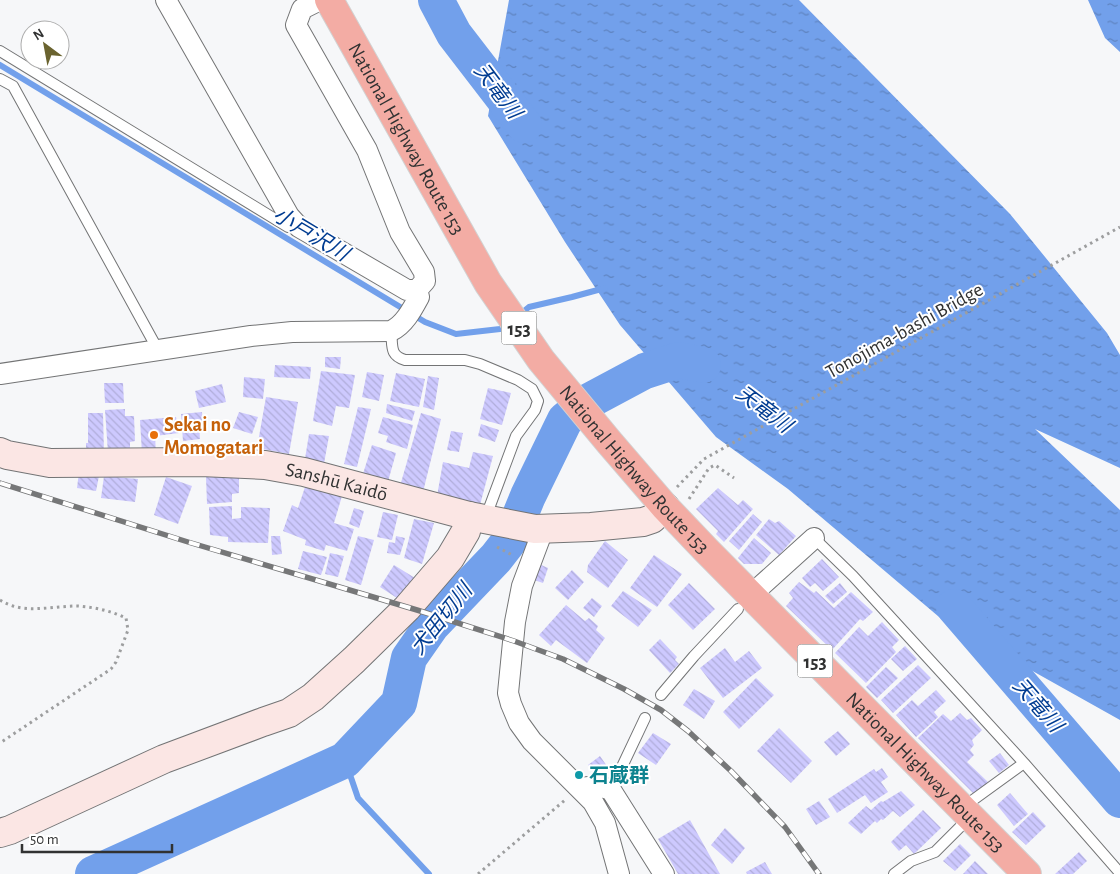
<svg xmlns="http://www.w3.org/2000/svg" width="1120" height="874" font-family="'Alegreya Sans','Noto Sans JP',sans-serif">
  <defs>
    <pattern id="water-ripples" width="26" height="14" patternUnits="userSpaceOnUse" patternTransform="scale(1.25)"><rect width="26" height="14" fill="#72a0eb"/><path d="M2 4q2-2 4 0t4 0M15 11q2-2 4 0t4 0" fill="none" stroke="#5e83bf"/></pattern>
    <pattern id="building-back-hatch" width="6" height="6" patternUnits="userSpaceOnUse" patternTransform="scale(1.25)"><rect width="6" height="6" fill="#cdc9fe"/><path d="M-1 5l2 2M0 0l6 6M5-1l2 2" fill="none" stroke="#b0adda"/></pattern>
  </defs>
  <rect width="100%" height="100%" fill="#f6f7f9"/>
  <path fill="url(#water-ripples)" d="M509,0h290l211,214 97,119 13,22v113l-85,-39 85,81v210l-175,-98 -157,-133 -72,-52 -96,-112 -55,-83 -77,-126z
    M1088,0h32v52l-15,-14z"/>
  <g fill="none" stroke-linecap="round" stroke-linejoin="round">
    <path stroke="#72a0eb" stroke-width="6" d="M0,65l425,257 31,12 44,-5 8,-6
      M518,316l11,-9 43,-10 33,-9
      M345,760l13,38 71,76"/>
    <path stroke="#72a0eb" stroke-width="36" d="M436,0l18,34 70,91
      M954,607l166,193
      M93,874l252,-114 54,-57 10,-45 23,-33 64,-67 14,-18 18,-44 37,-76 22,-18 58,-31 34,-11 24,5"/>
  </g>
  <path fill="url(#building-back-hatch)" d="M325,357h16l-1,12 -15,-2z
    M275,365l36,2 -1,12 -36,-2z
    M321,371l34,4 -6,33 -13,-2 -4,20 -19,-5z
    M367,372l17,3 -5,26 -17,-4z
    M396,373l29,6 -6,28 -29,-6z
    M428,376l11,2 -5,32 -11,-3z
    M244,377l21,2 -2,20 -20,-2z
    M104,383h19l1,20h-19z
    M222,384l4,18 -27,6 -4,-17z
    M488,388l23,5 -9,32 -22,-6z
    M266,397l32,5 -9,52 -32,-6z
    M387,404l28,7 -3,10 -26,-8z
    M358,407l13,2 -14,58 -13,-3z
    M125,409v7h9l1,25 -5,1v12l-22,-1 -3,-43z
    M202,412l1,14h-4l1,13 -17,2 -2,-27z
    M239,412l19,5 -6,17 -19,-6z
    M88,413h15l1,40h-18v-10h2z
    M421,413l20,6 -18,73 -23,-6z
    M176,417l3,16 -24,3 1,17 -14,1 -2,-34z
    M383,417l30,8 -6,24 -21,-7 2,-6 -10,-3z
    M481,424l18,6 -4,12 -17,-6z
    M451,431l12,2 -4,19 -12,-2z
    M309,434l20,2 -6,33 -19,-4z
    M372,445l24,8 -9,32 -25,-8z
    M473,452l20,4 -13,49 -43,-9 6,-34 26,6z
    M79,472l20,4 -3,15 -19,-3z
    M104,476l34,3 -3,23 -34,-4z
    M166,477l26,9 -14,38 -24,-9z
    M206,477h33v16l-7,1v8l-25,2z
    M306,484l36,12 -8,27 20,6 -7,22 -21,-6 -2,6 -19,-6 1,-5 -23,-9 9,-26 6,3z
    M718,488l20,17 5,-5 10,9 -29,33 -8,-8 2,-3 -22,-22z
    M232,506v13l9,-1v-11l29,1 -2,35 -40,-1v-5l-18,-2 -1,-28z
    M354,508l10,3 -5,17 -10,-4z
    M383,512l15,3 -6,25 -15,-3z
    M753,514l9,8 -23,28 -10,-9z
    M414,519l20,4 -12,41 -18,-6z
    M769,519l6,4 4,-2 17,15 -17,19 -23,-20z
    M271,536h9l2,18 -10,1z
    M358,536l16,4 -13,45 -16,-5z
    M396,536l9,2 -5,17 -13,-2 2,-11 6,1z
    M754,538l17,15 -9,11h-18l-6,-6z
    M605,541l23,19 -20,28 -21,-16 1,-7z
    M303,551l24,6 -6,18 -23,-6z
    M330,553l14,3 -6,21 -13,-3z
    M654,555l28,19 -25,33 -27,-19z
    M822,559l17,18 -16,14 -8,-8 -5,4 -8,-9z
    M539,564l9,4 -5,15 -9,-3z
    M394,565l21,13 -15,22 -20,-13z
    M572,570l12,12 -16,18 -13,-12z
    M799,582l15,11 2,-2 18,17 17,-16 22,20 -10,9 -3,-2 -28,31 -46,-44 7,-8 -4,-5z
    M689,583l26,26 -22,21 -25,-25z
    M840,583l7,9 -14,12 -8,-8z
    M623,591l29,19 -14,17 -27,-21z
    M592,598l10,8 -8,11 -11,-9z
    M566,605l19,16 4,-3 9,8 -2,4 9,8 -18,25 -31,-23 -5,6 -12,-11z
    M882,622l17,18 -7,7 4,5 -30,31 -31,-30 24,-26 9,9z
    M660,639l17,18 -2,3 4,4 -9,9 -21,-23z
    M905,646l12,13 -14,12 -12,-12z
    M725,648l10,14 14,-11 13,17 -39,30 -23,-30z
    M918,665l13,13 -38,35 -12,-13z
    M886,667l12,11 -21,20 -11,-11z
    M756,678l18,17 -35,34 -16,-17z
    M694,689l21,12 -11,18 -21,-14z
    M936,690l10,11 -12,11 4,5 -22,20 -20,-22 16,-15 6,6z
    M960,713l7,7 4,-2 11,12 -10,10 2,5 -4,5 4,5 -7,7 21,20 -13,13 -57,-57 25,-24 8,7z
    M779,728l33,33 -21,22 -34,-32z
    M838,731l12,13 -14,12 -12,-14z
    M653,733l18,11 -15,21 -18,-12z
    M1000,753l9,12 -10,8 -10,-12z
    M600,756l9,13 -12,9 -9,-13z
    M882,768l6,9 -7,5 7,10 -17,11 -6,-8 -28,18 -9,-14 46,-30 2,3z
    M901,791l14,14 -15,12 -7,-6 -10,9 -2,-1 -4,4 -2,-2 -14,13 -13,-11 18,-17 5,4 10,-9 2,1z
    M1010,793l18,21 -14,12 -17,-21z
    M819,801l11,16 -14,8 -10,-16z
    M923,810l18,18 -27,26 -8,-9 -7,6 -8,-9z
    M1033,812l13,14 -20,19 -14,-13z
    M690,820l30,54h-42l-20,-35z
    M725,828l20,20 -13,16 -21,-19z
    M960,844l11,11 -16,16 -12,-10z
    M1079,852l8,9 -14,13h-18z
    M975,861l13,13h-25z
    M765,862l7,12h-25l-1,-2z"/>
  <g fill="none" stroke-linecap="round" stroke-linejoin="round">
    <g stroke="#737475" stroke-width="12">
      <path id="lane" d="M0,51l288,176h6
        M0,79l13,7 145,264
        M391,331c2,15 -2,24 14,29h60l15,4 38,16 14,9 6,12 -3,9 -19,26 -31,83
        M814,538l39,38 171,187 96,110
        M661,695l33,-39 44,-47
        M611,790l34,-72
        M962,808l62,-45
        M894,874l17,-13 24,-9 34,-34"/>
    </g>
    <g stroke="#737475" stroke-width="22">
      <path id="street" d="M166,0l123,216 10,11 108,63h10l8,-9 -1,-9 -24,-40 -33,-82 -71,-125 6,-16 18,-9
        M0,374l251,-38 41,-4 99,-1c13,-6 21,-21 28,-34l-2,-7
        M543,530l-21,56 -7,36 -7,71 3,11 8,19 13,18 61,61 12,21 14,51
        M762,585l52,-47
        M579,788l20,-2 12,4 53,84"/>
    </g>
    <g stroke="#737475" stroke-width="30">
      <g id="secondary">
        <path id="s1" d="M0,452l7,3 43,8 151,-1 64,3 39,7 165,44 66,13 56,-2 52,-5 9,-3 13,-12"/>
        <path d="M0,833l10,-3 154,-71 99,-37 26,-9 24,-16 41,-37 53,-52 43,-50 16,-27 3,-15"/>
      </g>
    </g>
    <g stroke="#d2d2d2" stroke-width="30">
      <g id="highway">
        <path id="s2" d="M329,0l159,283 53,77 68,82 56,65 41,43 321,324"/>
      </g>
    </g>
    <path stroke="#9d9e9f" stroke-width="3" stroke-dasharray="2.5 4" stroke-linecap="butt" d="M677,487l27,-28 416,-232
      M689,499l20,-31 6,-3 19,13
      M497,547l17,9
      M0,600c23,15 51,6 77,6 17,1 34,5 49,12l2,12 -12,32 -5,7 -111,74
      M478,874l87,-74"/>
    <use href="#lane" stroke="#fff" stroke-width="10"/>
    <use href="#street" stroke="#fff" stroke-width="20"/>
    <use href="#secondary" stroke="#fbe6e4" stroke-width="28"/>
    <use href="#highway" stroke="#f3aca4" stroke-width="28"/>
    <g stroke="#767778" stroke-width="5.5">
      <path id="rail" d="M0,483l188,59 229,68 97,31 49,18 61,30 37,21 27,21 43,40 54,56 34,47"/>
    </g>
    <use href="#rail" stroke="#fff" stroke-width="4" stroke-dasharray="11" stroke-linecap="butt"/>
  </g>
  <circle fill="#e8710a" stroke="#fff" stroke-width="2" cx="154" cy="435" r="5"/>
  <circle fill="#0f9aa8" stroke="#fff" stroke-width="2" cx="579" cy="775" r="5"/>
  <g text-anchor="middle" stroke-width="4" stroke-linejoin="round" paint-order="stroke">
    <g fill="#fff" stroke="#6f7070" stroke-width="1">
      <rect x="501.5" y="311.5" width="35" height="33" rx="4"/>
      <rect x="797.5" y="644.5" width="35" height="33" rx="4"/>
    </g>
    <g font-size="19" font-weight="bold" fill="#313232">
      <text x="519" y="335">153</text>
      <text x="815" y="668">153</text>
    </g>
    <g font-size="20" fill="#313232" stroke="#fff">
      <text dy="7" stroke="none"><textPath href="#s2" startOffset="159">National Highway Route 153</textPath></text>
      <text transform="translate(904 330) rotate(-29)" y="7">Tonojima-bashi Bridge</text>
      <text dy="7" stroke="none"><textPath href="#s2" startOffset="562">National Highway Route 153</textPath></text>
      <text dy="7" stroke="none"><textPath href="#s1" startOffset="340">Sanshū Kaidō</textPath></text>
      <text dy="7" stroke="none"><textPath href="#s2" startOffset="982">National Highway Route 153</textPath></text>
    </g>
    <g font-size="20" font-weight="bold" fill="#c56008" stroke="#fff" text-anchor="start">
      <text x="164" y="431">Sekai no<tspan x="164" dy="23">Momogatari</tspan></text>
    </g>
    <g font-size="20" font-weight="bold" fill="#0d838f" stroke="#fff" text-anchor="start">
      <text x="589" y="782">石蔵群</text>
    </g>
    <g font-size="21" font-style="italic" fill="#013c91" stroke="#fff">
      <text transform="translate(498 91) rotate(53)" y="7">天竜川</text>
      <text transform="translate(311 234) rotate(31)" y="7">小戸沢川</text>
      <text transform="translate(764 409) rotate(37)" y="7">天竜川</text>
      <text transform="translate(441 619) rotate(-51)" y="7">犬田切川</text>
      <text transform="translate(1038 705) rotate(49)" y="7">天竜川</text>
    </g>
  </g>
  <g transform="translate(45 45) rotate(328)"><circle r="24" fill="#ffffff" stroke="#adadad"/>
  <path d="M0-4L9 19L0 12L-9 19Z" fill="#6a632f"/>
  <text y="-8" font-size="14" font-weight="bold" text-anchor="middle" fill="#313232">N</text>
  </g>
  <path d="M22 844v8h150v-8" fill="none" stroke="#313232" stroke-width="2.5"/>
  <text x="30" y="844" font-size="15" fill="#313232" stroke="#ffffff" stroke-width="4" paint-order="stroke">50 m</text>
</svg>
